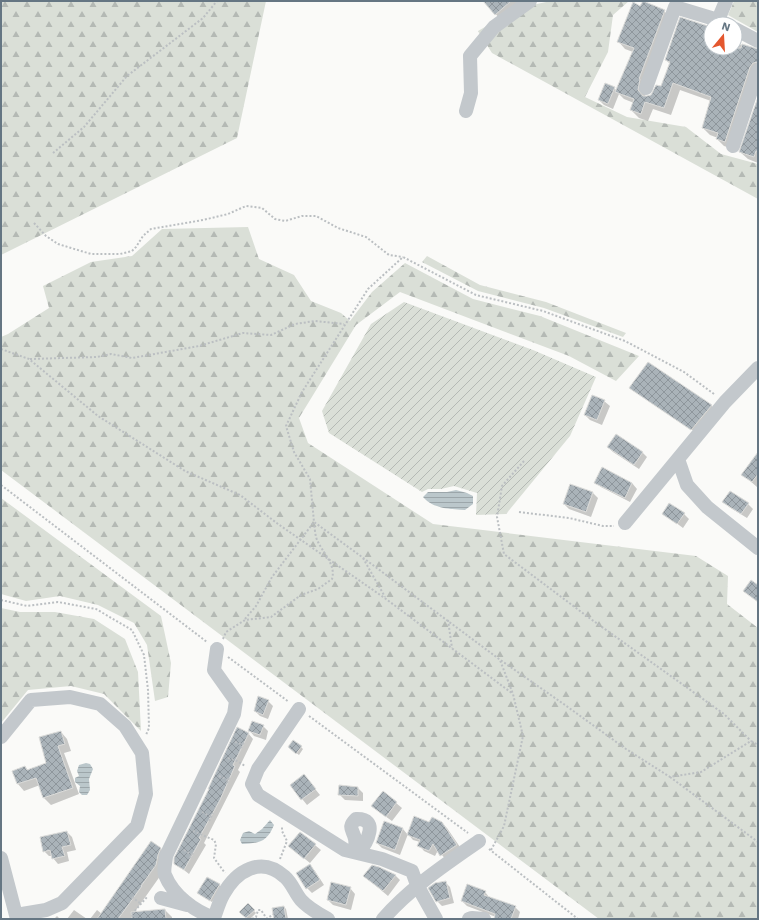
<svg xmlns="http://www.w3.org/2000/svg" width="759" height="920" font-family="'Work Sans',sans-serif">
  <defs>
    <pattern id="forest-firs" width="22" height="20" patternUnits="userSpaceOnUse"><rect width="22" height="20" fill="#dadfd7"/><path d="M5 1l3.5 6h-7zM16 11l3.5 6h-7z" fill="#b4b9b4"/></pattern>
    <pattern id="garden-furrows" width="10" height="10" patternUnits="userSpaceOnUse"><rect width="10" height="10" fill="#dadfd7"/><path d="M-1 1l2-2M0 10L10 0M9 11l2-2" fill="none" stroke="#b4b9b4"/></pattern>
    <pattern id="water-rules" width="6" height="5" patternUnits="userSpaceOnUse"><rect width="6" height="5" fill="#bbc7cb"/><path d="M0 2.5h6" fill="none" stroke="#9ca6aa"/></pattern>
    <pattern id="building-cross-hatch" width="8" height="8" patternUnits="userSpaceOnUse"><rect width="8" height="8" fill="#aab3b9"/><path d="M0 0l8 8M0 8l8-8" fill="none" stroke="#8e969c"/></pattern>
  </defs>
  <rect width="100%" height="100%" fill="#fafaf8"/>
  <path fill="url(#forest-firs)" d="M1,1h265l-29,137 -236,117z
    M551,1h78l-16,14 -5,37 -23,45 42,20 59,10 35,27 37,10v35l-266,-146 -14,-22 40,-23z
    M734,1h24v31l-30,-17z
    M248,227l11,32 35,16 17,26 30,12 9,8 22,-29 33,-29 68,36 67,17 99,40 -23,25 -47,-25 -169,-64 -44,33 -57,93 9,25 125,81 263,32 32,20 -1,28 31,24v291h-159l-598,-449v-133l7,-3 41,-26 -6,-22 48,-24 41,-6 30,-27z
    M427,256l53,29 66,17 80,31 -3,4 -79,-29 -66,-17 -56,-29z
    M1,498l160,118 10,47 -3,34 -13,4 -8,-56 -13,-22 -36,-18 -38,-9 -34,5 -25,-7z
    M1,608l19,4h35l39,7 31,20 13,33 3,59 -37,-37 -33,-8 -43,4 -27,33z"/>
  <path fill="url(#garden-furrows)" d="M404,302l129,48 63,27 -26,59 -64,78 -30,1 1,-22 -23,-7 -13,3h-13l-6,3 -93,-59 -7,-22 49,-87z"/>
  <path fill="url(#water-rules)" d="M456,490l11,3 6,3v8l-8,6c-14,-1 -32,-1 -42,-13l5,-5h19z
    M86,763l4,1 3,5 -4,10 1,11 -3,5h-5l-3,-3 1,-6 -5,-4v-4l4,-2 -2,-5 2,-6z
    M270,820l4,5c-7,17 -14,18 -32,19l-2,-4 3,-7 6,-2 6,3 7,-5z"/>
  <path fill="#0003" d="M484,1h38l-21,19z
    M641,7l23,4 8,8 -25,68 -2,10 7,-2 10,-7 8,-24 -4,-4 45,-32v20h24v-5l23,7v23l-25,76 -9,-3 -7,-7 1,-1 -8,-3 -7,-7 8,-27 -31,-11 -9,25 -18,-6 -5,12 -9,-3 -8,-8 3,-7 -10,-4 -5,-5 -6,15 -9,-4 -5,-5 15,-12 3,3 16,-39 -8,-3 -7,-8z
    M758,100v63l-10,-4 -8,-7z
    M630,388l81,17 2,3 -19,23z
    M604,401l6,5 -8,19 -12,-5 -5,-5z
    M608,447l34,5 5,5 -8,12 -26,-17z
    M758,460v26l-1,1 -15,-13z
    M602,469l30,14 5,6 -7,13 -29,-15 -6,-5z
    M571,485l22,8 5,5 -7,19 -22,-8 -5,-5z
    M724,502l24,2 5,5 -6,9 -18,-11z
    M663,513l21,1 5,5 -6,9z
    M268,701l5,5 -5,13 -8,-3 -5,-5z
    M263,726l5,5 -2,9 -12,-4 -5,-6z
    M61,732l6,7 4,12 -7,2 15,41 -28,11 -7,-7 -4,-13 -16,6 -6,-7 7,-17 4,4 18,-7z
    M248,733l5,6 -15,31 2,2 -36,71 2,2 -17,29 -14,-11z
    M294,741l9,8 -4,6 -8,-6z
    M304,775l16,20 -13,10 -16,-20z
    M340,786l18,2 5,5v8l-18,-1 -5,-5z
    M383,792l19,16 -10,13 -14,-10z
    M430,823h12l5,5 15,22 -16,10 -8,-10 -3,6 -11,-5 -5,-6 1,-3 -7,-2 -5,-6 -8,21 -18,-7 -5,-5 26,-14 5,6z
    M67,832l5,5 4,13 -9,2 2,9 -11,3 -5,-6 -1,-2h-3l-5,-5z
    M300,833l21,17 -11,13 -15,-12z
    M160,848l7,7 -4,17 -29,41 31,-3 7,7v2h-82l7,-9 5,4z
    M309,865l6,6 9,14 -12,8 -5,-5z
    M395,875l5,5 -12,16 -24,-20z
    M445,882l5,5 4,16 -12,3 -5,-5z
    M219,885l3,2 -10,15 -12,-7z
    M350,888l5,6 -4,16 -18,-5 -5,-5z
    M485,892l5,6 25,9 5,5 -2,7h-21l-1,-2 -29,-11 -5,-5z
    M248,905l8,8 -6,6h-2l-7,-7z
    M284,907l2,2 2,10h-12z
    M74,910l13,9h-20z
    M57,916l3,3h-6z"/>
  <path fill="url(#building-cross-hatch)" stroke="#dcdcda" d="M483,1h28l-16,14z
    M643,1l22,9 -26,69h1l-2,11 5,6h4l4,-1 5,-10 5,1 9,-24 -5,-2 15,-43 31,10v21h30l1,-4 16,5v13l-5,1 -3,4 -25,75 -9,-3 2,-6 -16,-5 9,-31 -38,-14 -9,25 -19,-6 -4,12 -11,-4 4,-11 -19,-7 19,-44 -17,-6 16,-40 7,4z
    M605,83l10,4 -7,17 -10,-4z
    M758,97v54h-2l-2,6 -15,-5z
    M648,362l64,43 -21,25 -62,-42z
    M592,395l13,5 -8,20 -13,-5z
    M616,434l27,18 -9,13 -27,-18z
    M758,452v22l-6,8 -11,-7z
    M602,467l30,16 -7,15 -31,-15z
    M570,484l23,8 -7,20 -23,-8z
    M730,491l19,12 -8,11 -19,-12z
    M669,503l16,10 -8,11 -15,-10z
    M751,580l7,5v17l-15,-11z
    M258,696l11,4 -6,15 -9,-4z
    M252,721l12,4 -4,10 -12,-4z
    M237,727l12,6 -16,32 2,1 -15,34 -21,38 2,1 -17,31 -10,-6v-6l35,-69h-1z
    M61,731l4,13 -7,2 15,42 -30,10 -7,-20 -19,6 -5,-13 13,-5 2,4 19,-7 -7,-26z
    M293,740l9,6 -6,8 -8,-7z
    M304,774l12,15 -15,11 -11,-15z
    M339,785l19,2v9l-20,-1z
    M383,791l14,11 -11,15 -15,-11z
    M414,816l15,6 3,-5 10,5 15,23 -17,11 -7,-12 -4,7 -12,-5 3,-6 -13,-5z
    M384,821l19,7 -8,22 -19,-7z
    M67,831l4,14 -9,2 3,9 -13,3 -2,-9 -7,2 -3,-15z
    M300,832l16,12 -12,15 -16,-13z
    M151,841l10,7 -3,7 -2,10 -15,21h1l-24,33h-21z
    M310,864l10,16 -14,9 -10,-16z
    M372,865l7,2 17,8 -13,16 -20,-15z
    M207,877l13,7 -10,17 -13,-8z
    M446,881l4,17 -14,4 -8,-14 7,-5z
    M331,882l20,5 -5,18 -19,-5z
    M467,884l19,7 -2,4 32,11 -5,13h-17l1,-5 -34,-13z
    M248,903l7,7 -9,8 -7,-6z
    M284,906l2,13h-12l-2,-11z
    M165,909l1,10h-34l-1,-7z"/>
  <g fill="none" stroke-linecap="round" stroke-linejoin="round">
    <path stroke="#bbbfc2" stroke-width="2" stroke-dasharray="2 2" stroke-linecap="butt" d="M53,153l31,-26 43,-51 76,-58 14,-17
      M34,223l12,13 12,8 33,10h29l12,-3 4,-4 7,-11 8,-7 52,-9 25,-6 18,-8 16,2 13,11 10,2 17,-5h14l22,12 28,9 23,18 14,2
      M1,349l28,10 69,57 87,55 55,24 38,29 108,75 127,95
      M30,359l67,-2 14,-3 21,4 67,-12 44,-13 28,2 24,-11 20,-3 29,3
      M714,394l-30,-22 -59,-31 -82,-30 -67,-16 -73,-38 -35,32 -66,103 -16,34 8,26 16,27 4,43 48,35 137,102 66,46 61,44 44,28 31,-5 50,-31 7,4
      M524,461l-22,25 -5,31 7,37 84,63 136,97 27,27
      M1,485l206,157
      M519,512l50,6 34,8h11
      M363,558l22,39
      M1,600l26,6 31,-4 38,7 36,21 12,25 4,35 1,38 -3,7
      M245,619l11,-13 16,-29 42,-55
      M448,620l4,28
      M223,639l3,-7 19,-12 26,-3 30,-22 17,-6 14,-10c4,-14 -8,-25 -14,-37 -3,-5 -3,-13 -4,-18
      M228,657l61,45
      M309,716l159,117
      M235,742l8,3
      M241,748l3,-6
      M228,758l9,3 8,5
      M219,776l9,4
      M670,777l88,65
      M227,783l2,-5
      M202,812l9,5
      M209,821l4,-8
      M193,831l21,9 2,4 -2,14 11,15
      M489,849l89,70
      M184,850l8,5
      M491,850l13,-24 19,-90 -10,-42 -13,-34
      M190,858l4,-7
      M280,859l7,-18 -5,-10v-5
      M132,897l9,7
      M136,919l-5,-4 17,-19
      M252,919l4,-2 2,-7h3l6,9
      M266,919l8,-5"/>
    <path stroke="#c3c8cc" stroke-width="14" d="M726,24l-8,-4 8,-19
      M735,29l23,12
      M646,88l29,-81 43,13
      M466,111l5,-18 -1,-37 24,-29 36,-26
      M733,146l25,-76
      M678,459l9,26 20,22 51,41
      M625,523l100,-121 33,-34
      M217,649l-3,21 22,31 -2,13 -68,142c0,5 -3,14 -1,19 8,20 29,36 49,43 3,-8 5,-16 9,-23 13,-24 38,-40 62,-18 7,6 10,16 16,23 7,8 18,14 27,19
      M299,709l-41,60 -6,15 6,11 87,55 37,9 30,12 5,14 19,34
      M1,737l30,-37 39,-3 30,7 25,22 17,27 4,41 -9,32 -75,77 -16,7 -30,5
      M355,852c0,-4 1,-9 0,-13 -2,-10 -8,-11 1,-20 24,-1 11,24 2,34
      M1,858l16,61
      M161,898l26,7
      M383,919c28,-32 62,-54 96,-78
      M469,919l3,-1 12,1"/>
  </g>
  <rect width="759" height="920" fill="none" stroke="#657683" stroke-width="4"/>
  <g transform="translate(723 36) rotate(18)"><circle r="19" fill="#ffffff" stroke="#c1c8cd"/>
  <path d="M0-3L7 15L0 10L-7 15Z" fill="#e4572e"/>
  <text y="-6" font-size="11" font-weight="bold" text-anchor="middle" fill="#657683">N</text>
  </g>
</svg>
